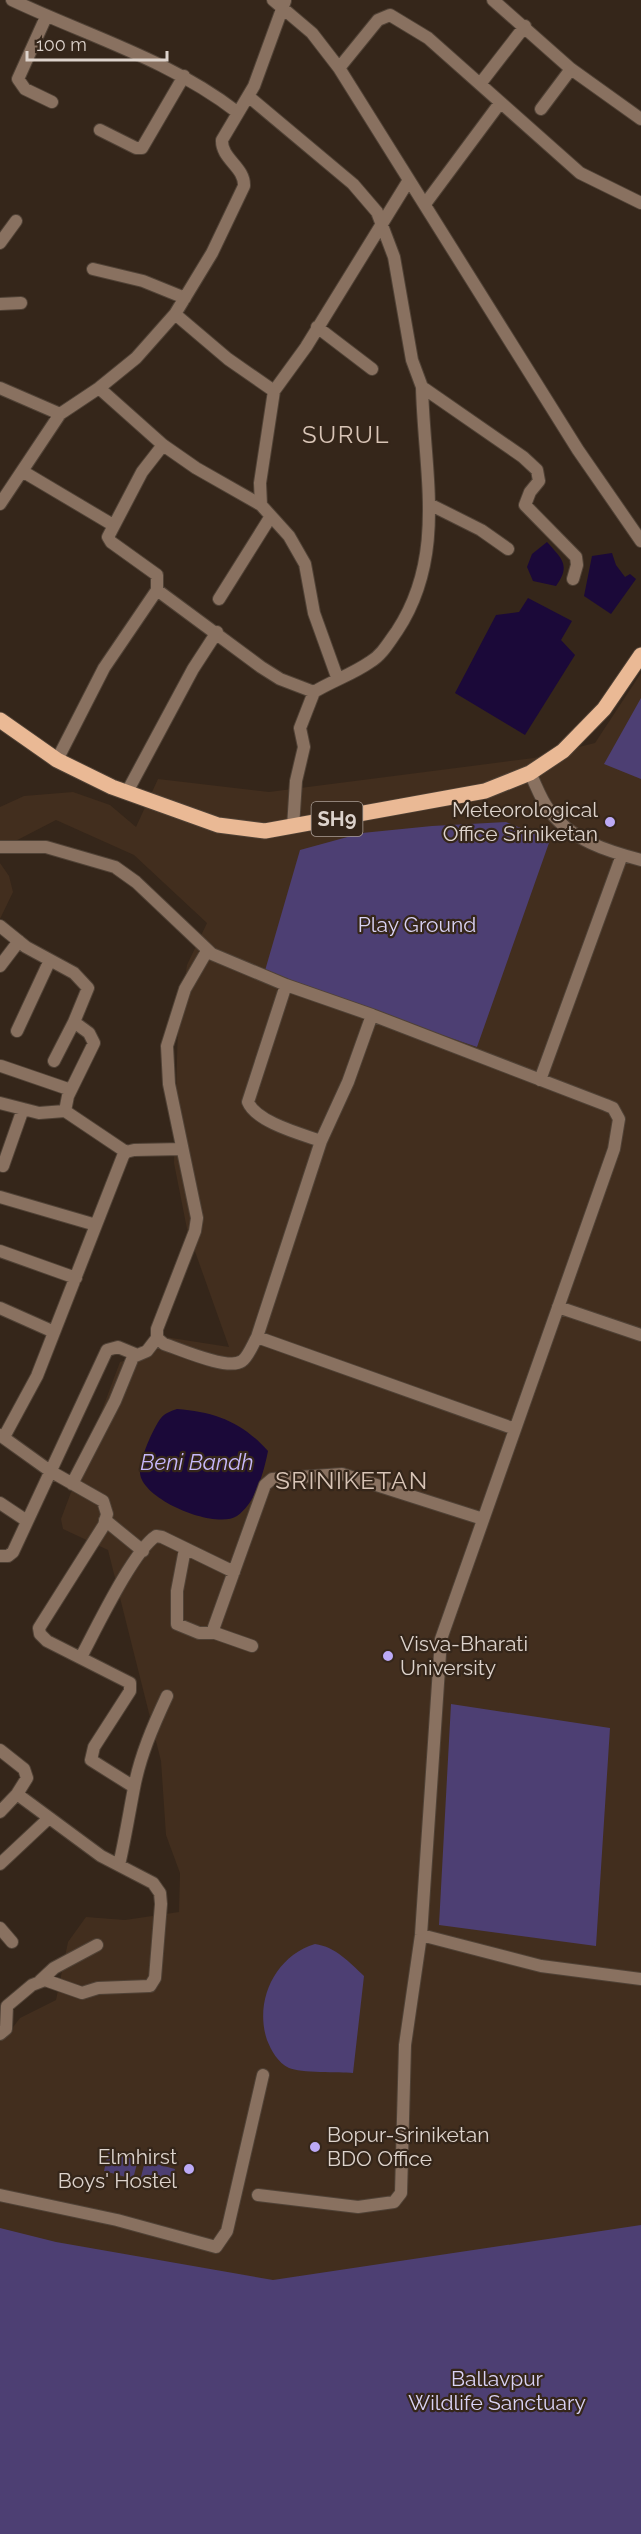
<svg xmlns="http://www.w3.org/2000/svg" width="641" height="2534" font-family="Raleway,sans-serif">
  <rect width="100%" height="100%" fill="#35261a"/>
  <path fill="#422e1e" d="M641,673v1861h-625l-16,-15v-487l7,3 13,-17 36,-18 12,-58 18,-25 39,3 54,-8 1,-39 -14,-38 -5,-74 -53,-211 -45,-21 -2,-10 59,-157 32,-9 13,-16 64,10 -42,-118 -13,-66 4,-138 9,-60 20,-42 -73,-68 -78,-35 -56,29v-42l24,-11 49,-4 37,13 26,22 22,-48 111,13 265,-34 61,-15z
    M0,863l9,13 4,16 -13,27z"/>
  <path fill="#4d3f73" d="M641,698v81l-37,-15z
    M506,822l44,18 -73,207 -213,-73 36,-124 62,-17 70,-7z
    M451,1704l159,24 -14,218 -157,-21z
    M315,1944c21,3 34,18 49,32l-11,97c-13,-1 -53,0 -64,-5 -11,-5 -18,-18 -22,-28 -13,-39 8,-84 48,-96z
    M108,2152l30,8 -5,19 -29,-8z
    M145,2161l30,8 -5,19 -30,-7z
    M641,2225v309h-641v-306l56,14 217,38z"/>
  <path fill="#1b0939" d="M547,542c15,17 24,23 9,44l-23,-5 -6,-14 5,-13z
    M612,553l4,12 9,12 5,-3 6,5 -25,35 -27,-18 8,-40z
    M528,598l44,23 -11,19 14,15 -50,80 -70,-42 41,-78 23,-3z
    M177,1409c38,3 65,13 91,42 -4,20 -12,52 -31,65 -21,14 -95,-16 -97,-43 -1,-12 13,-45 21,-55 4,-5 10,-7 16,-9z"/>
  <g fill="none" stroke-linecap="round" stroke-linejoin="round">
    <g stroke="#504236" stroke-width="14">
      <path id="minor" d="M12,0c76,36 158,60 225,112
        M273,0l39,33 27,35 239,382 63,91
        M493,0l78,69 70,50
        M46,17l-28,62 7,10 27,13
        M339,68l39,-48 12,-5 38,23 152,135 61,30
        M480,84l45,-58
        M248,96l105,88 24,28 17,45 18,103 10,27 101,70 14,13 2,11 -9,11 -5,13 51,52 1,8 -4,14
        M541,109l30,-40
        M100,130l36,18h6l42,-72
        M425,204l75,-101
        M0,243l16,-22
        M93,269l50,12 42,17
        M0,304l21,-1
        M175,314l53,45 46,32
        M317,327l55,42
        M0,388l60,26
        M99,388l64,57 33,23 65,37
        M22,471l91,54
        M0,504l60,-90 39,-26 37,-30 39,-44 37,-61 32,-67c1,-19 -23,-27 -22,-46l32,-54 31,-85
        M429,504l52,26 27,19
        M157,590l104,77 19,12 34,13
        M219,599l52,-83
        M337,677l-23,-64 -9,-49 -16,-28 -28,-31 -1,-22 14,-92 32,-44 103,-167
        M57,760l47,-92 53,-78v-15l-46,-33 -3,-5 34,-65 21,-27
        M530,773c6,12 11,27 19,37 22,30 58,41 92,50
        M127,792l66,-123 24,-37
        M293,827l3,-46 8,-34 -4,-19 14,-36c18,-11 39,-18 56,-30 12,-7 19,-20 27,-31 50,-76 27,-158 25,-244
        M0,847h46l69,20 21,15 76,72 74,31 86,30 234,90 7,3 6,11 -5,30 -173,490 -20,296 -16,110 -4,148 -7,9 -36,5 -100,-12
        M0,926l26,21 48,26 14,15 -14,34 15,11 5,10 -26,53 -3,15 61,41
        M207,951l-22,38 -18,57 2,38 28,134 -2,13 -38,98v9l7,6c16,5 64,27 78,17 6,-4 11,-17 15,-24l64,-196 27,-59 24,-67
        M0,966l19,-25
        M286,985l-38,117c8,20 53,32 73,39
        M17,1031l33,-71
        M54,1061l20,-39
        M1,1066l70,24
        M540,1080l82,-225
        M0,1103l39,10 26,-2
        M3,1166l20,-57
        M0,1197l96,28
        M0,1251l76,27
        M558,1307l83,28
        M0,1308l54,24
        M257,1337l258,92
        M0,1435l50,36 53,30 4,13 -3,11 -65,103 1,6 7,7 83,42v8l-36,56 -3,13 43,27
        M4,1437l33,-61 86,-220 3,-4 8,-2 48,-1
        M72,1484l43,-83 18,-44 14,-6 10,-13
        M0,1503l27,18
        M105,1520l38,31
        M185,1549l-8,42v33l22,9h16
        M0,1556h8l5,-4 94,-202 11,-3 17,7
        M252,1646l-37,-13 -1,-6 51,-142 7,-6 70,-5 141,45
        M81,1657c14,-26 52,-106 75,-121l6,1 72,35
        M0,1750l24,19 3,9 -10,16 -17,18
        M0,1864l49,-46
        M119,1865c6,-26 10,-51 15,-77 6,-32 19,-62 33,-92
        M0,1928l12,14
        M421,1935l120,31 100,13
        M40,1981l14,-13 43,-23
        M0,2034l6,-5 1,-23 25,-21 13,-5 37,13 16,-5 52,-2 5,-8 6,-74 -1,-11 -7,-10 -52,-27 -84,-62
        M0,2195l117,25 99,27 11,-16 36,-156"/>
    </g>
    <g stroke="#504236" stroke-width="17">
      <path id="major" d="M0,720l57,40 55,27 106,38 47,6 220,-40 45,-18 33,-22 41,-42 37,-54"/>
    </g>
    <use href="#minor" stroke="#897160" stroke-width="12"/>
    <use href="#major" stroke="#eab995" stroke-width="15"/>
  </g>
  <g fill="#bcaaf6" stroke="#35261a" stroke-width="2">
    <circle cx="610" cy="822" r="6"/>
    <circle cx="388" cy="1656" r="6"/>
    <circle cx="315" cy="2147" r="6"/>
    <circle cx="189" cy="2169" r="6"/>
  </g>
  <g text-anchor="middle" stroke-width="4.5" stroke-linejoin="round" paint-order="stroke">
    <rect fill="#35261a" stroke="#ab9f97" stroke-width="1.5" x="311.5" y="802" width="51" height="34" rx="4.5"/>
    <g font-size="20" font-weight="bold" fill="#ddd3cc">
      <text x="337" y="826">SH9</text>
    </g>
    <g font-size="21" fill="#ddd3cc" stroke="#35261a" text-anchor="end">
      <text x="598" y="817">Meteorological<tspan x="598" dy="24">Office Sriniketan</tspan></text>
      <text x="400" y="1651" text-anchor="start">Visva-Bharati<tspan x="400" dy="24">University</tspan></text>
      <text x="327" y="2142" text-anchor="start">Bopur-Sriniketan<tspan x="327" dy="24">BDO Office</tspan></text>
      <text x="177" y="2164">Elmhirst<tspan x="177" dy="24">Boys' Hostel</tspan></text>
    </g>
    <g font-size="21" fill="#d9d2f4" stroke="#35261a">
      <text x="417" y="932">Play Ground</text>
      <text x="497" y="2386">Ballavpur<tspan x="497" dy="24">Wildlife Sanctuary</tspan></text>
    </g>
    <g font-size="22" font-style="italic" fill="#c7b8fb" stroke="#35261a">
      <text x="197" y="1470">Beni Bandh</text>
    </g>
    <g font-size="24" letter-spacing="1.5" fill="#d8c4b6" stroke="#35261a">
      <text x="346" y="443">SURUL</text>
      <text x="352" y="1489">SRINIKETAN</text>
    </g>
  </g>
  <path d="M27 51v9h140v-9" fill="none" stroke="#ddd3cc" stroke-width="3"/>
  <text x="36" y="51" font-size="18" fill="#ddd3cc" stroke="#35261a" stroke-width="4.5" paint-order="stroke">100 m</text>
</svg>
